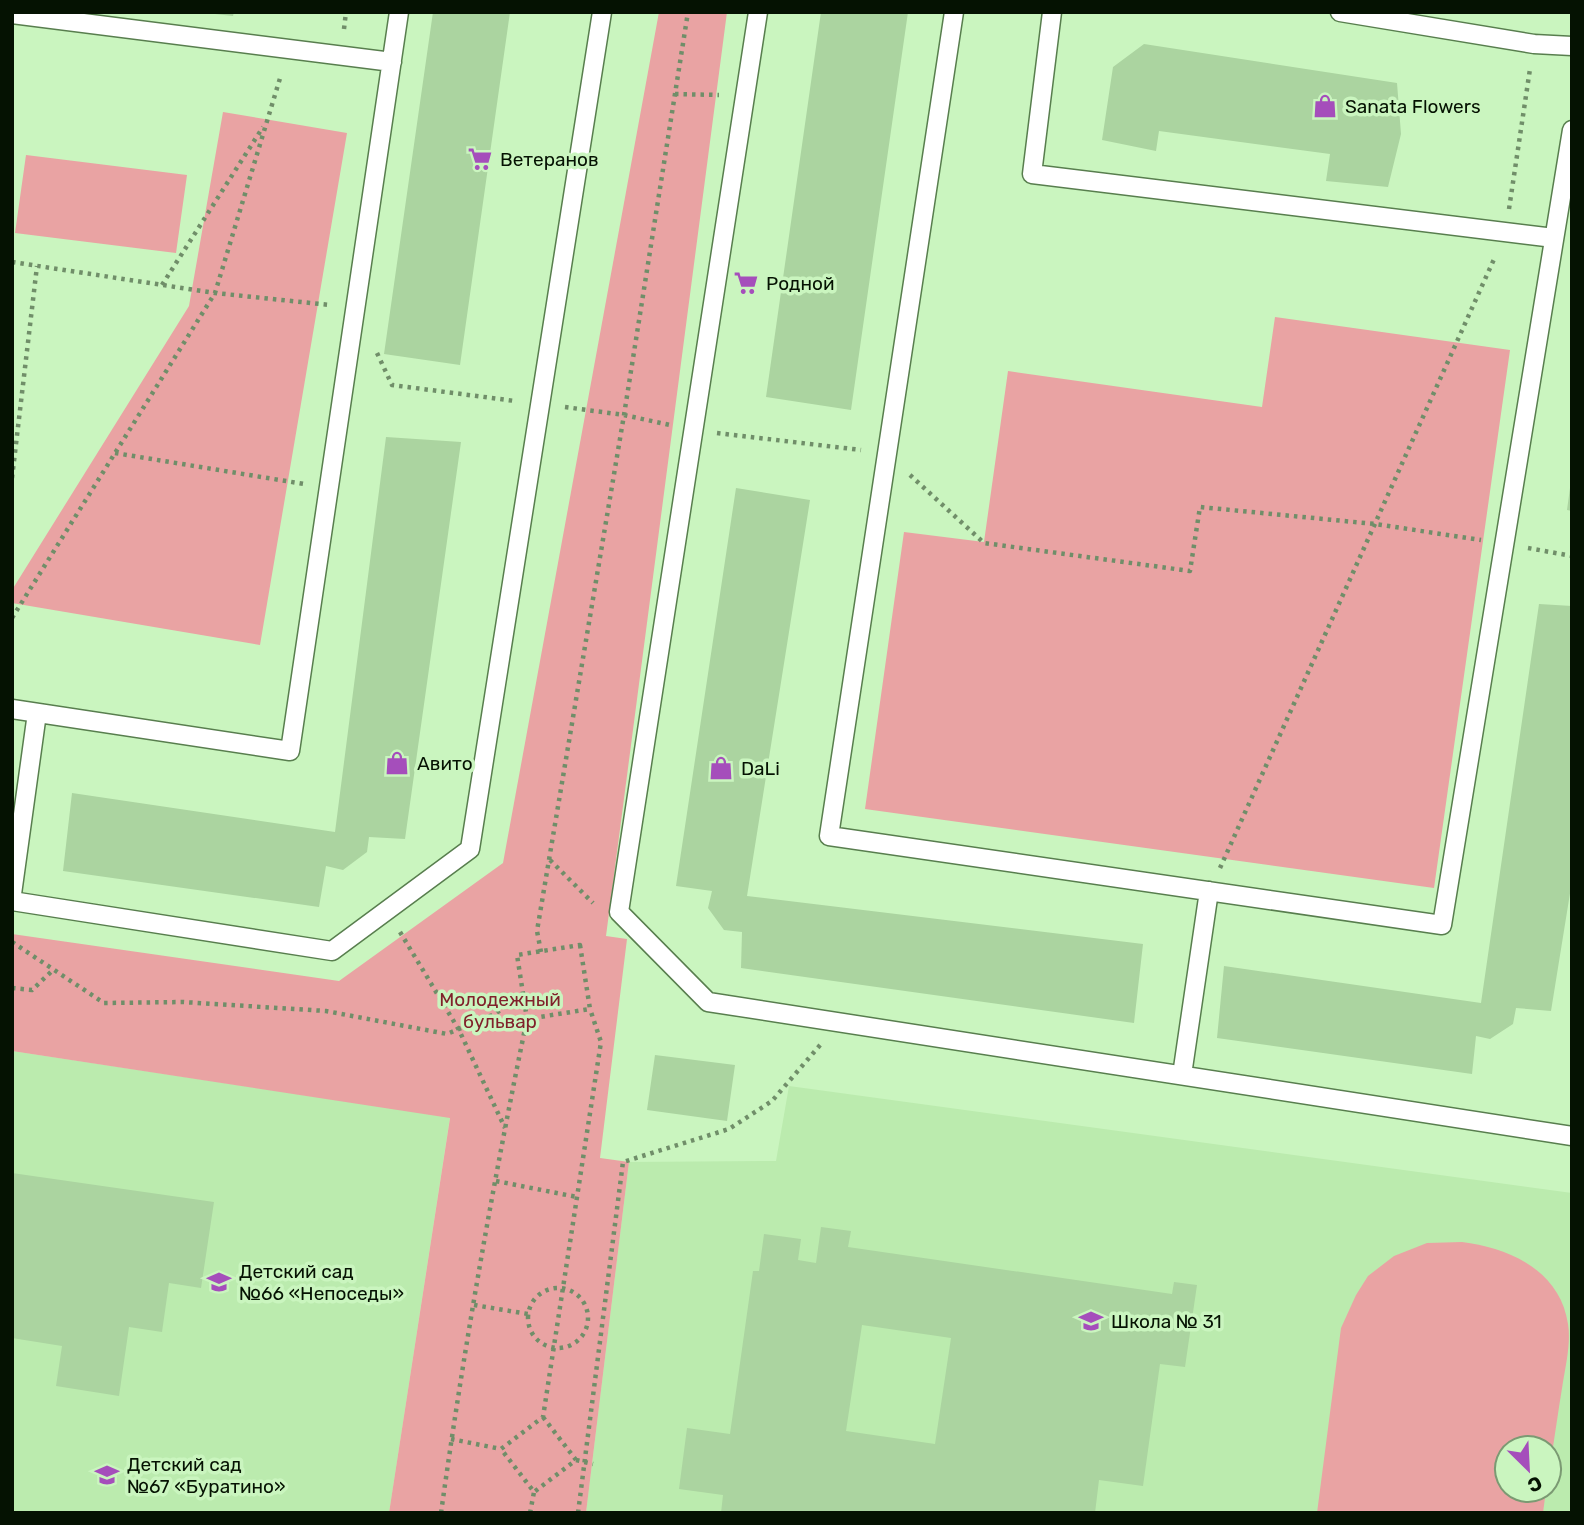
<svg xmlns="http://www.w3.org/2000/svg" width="1584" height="1525" font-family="Rubik,sans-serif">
  <rect width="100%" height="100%" fill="#caf5bf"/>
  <path fill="#bbebae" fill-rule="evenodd" d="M12,1051l438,66 -61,396h-377z
    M789,1086l783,107v320h-986l43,-351 147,-1zM1507,1448h42v42h-42z"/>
  <path fill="#e9a3a3" d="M659,12h68l-121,924 21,3 -27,219 29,4 -43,351h-197l61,-395 -438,-67v-117l327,47 164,-118z
    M223,112l124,21 -87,512 -248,-42v-13l177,-284z
    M26,155l161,20 -11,78 -161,-20z
    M1275,317l235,33 -76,538 -569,-79 39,-277 80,10 24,-171 254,36z
    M1462,1242c47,6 98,28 106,82 3,18 -2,40 -5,58 -5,30 -9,60 -14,90v-24h-42v42h39l-3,23h-226l24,-185 15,-33 12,-19 26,-20 33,-13z"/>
  <path fill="#abd4a0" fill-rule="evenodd" d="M215,12h19l-1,4 -18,-2z
    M433,12h77l-50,353 -76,-11z
    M821,12h87l-57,398 -85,-13z
    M1144,44l253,39 4,51 -13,53 -62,-6 4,-27 -171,-23 -3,20 -54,-11 11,-73z
    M386,437l75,5 -56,397 -36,-2 -2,15 -24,18 -17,-4 -7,41 -256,-36 9,-78 263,39z
    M736,488l74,12 -63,396 396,48 -9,79 -393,-55 1,-36 -18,-2 -16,-22 4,-17 -36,-5z
    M1570,488l2,1v22l-5,-1z
    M1539,604l33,2v275l-21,130 -35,-3 -3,16 -23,15 -14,-3 -4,38 -255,-36 7,-72 257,37z
    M655,1055l80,10 -8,56 -80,-11z
    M12,1173l202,29 -13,86 -32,-5 -7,49 -33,-5 -10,69 -63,-10 6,-40 -50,-8z
    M821,1227l30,4 -3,16 324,47 2,-12 23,3 -12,82 -25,-3 -17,122 -44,-6 -4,33h-374l2,-18 -44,-6 8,-61 43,6 23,-163h6l5,-37 37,5 -3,21 18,3zM862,1325l89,13 -16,106 -89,-13z"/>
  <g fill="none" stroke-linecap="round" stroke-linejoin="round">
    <g stroke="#587e4e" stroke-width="21">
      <path id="service" d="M758,12l-139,900 89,90 864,134
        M954,12l-125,824 613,89 130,-795
        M1052,12l-20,162 522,64
        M1340,12l194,32 38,2
        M12,14l380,48
        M12,709l278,42 109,-739
        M12,894l25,-181
        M12,901l320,50 138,-102 132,-837
        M1182,1075l27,-184"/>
    </g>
    <path stroke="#708e69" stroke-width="4.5" stroke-dasharray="3.5 5" stroke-linecap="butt" d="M344,29l2,-17
      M675,94l44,1
      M1509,209l21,-140
      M12,262l203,31 115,12
      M162,285l101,-158
      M377,353l15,32 123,16
      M565,407l59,8 46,10
      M717,433l144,17
      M115,453l189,31
      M910,475l74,68 206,28 10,-64 175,17 106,16
      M12,478l25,-212
      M1528,548l44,8
      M12,618l203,-325 66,-218
      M550,860l43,43
      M1220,868l275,-611
      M400,932l59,98 46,98
      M12,942l92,61 79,-1 143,9 121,23 48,-20 28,-21
      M580,945l10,64 -63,10 -10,-64z
      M541,952l-4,-21 87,-516 64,-403
      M12,988l20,2 22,-21
      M496,1181l81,16
      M528 1318a30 30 0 1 1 60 0a30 30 0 1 1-60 0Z
      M474,1305l54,9
      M543,1417l33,43 -42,32 -33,-43 42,-32 58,-375 -11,-33
      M451,1439l50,10
      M576,1460l17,4
      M441,1513c23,-165 52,-330 86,-494
      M530,1513l4,-21
      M578,1513l45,-351 106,-33 43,-28 49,-57"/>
    <use href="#service" stroke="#fff" stroke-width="18"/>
  </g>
  <defs>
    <g id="shop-bare" transform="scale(1.89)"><path d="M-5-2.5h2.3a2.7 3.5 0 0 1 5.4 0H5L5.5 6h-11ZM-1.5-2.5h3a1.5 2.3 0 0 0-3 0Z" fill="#a54ebb" stroke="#caf5bf" stroke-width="2.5" paint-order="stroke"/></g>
    <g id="supermarket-bare" transform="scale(1.89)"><path d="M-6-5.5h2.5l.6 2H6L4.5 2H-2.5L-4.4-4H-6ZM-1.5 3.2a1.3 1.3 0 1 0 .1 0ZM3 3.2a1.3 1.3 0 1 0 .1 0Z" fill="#a54ebb" stroke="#caf5bf" stroke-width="2.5" paint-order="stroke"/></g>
    <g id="school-bare" transform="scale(1.89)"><path d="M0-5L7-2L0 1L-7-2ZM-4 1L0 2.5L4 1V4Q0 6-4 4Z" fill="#a54ebb" stroke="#caf5bf" stroke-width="2.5" paint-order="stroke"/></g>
  </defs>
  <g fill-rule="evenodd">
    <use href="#shop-bare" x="1325" y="106"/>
    <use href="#supermarket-bare" x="480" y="159"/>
    <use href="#supermarket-bare" x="746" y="283"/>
    <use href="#shop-bare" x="397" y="763"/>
    <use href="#shop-bare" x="721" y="768"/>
    <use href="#school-bare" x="219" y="1282"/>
    <use href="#school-bare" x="1091" y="1321"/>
    <use href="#school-bare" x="107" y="1475"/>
  </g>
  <g text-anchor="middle" stroke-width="7" stroke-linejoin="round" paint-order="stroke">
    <g font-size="19" fill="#051202" stroke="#caf5bf" text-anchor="start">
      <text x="1345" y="113">Sanata Flowers</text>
      <text x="500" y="166">Ветеранов</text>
      <text x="766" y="290">Родной</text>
      <text x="417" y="770">Авито</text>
      <text x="741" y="775">DaLi</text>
      <text x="239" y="1278">Детский сад<tspan x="239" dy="22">№66 «Непоседы»</tspan></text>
      <text x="1111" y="1328">Школа № 31</text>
      <text x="127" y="1471">Детский сад<tspan x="127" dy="22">№67 «Буратино»</tspan></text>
    </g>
    <g font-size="19" fill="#80212b" stroke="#caf5bf">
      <text x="500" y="1006">Молодежный<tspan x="500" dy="22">бульвар</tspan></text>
    </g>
  </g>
  <rect width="1584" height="1525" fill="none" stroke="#051202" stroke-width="28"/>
  <g transform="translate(1528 1469) rotate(156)"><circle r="33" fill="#caf5bf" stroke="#7b9a73" stroke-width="2"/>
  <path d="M0-5L12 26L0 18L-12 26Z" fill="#a54ebb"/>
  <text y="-10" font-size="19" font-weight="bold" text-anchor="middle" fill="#051202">С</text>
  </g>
</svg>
